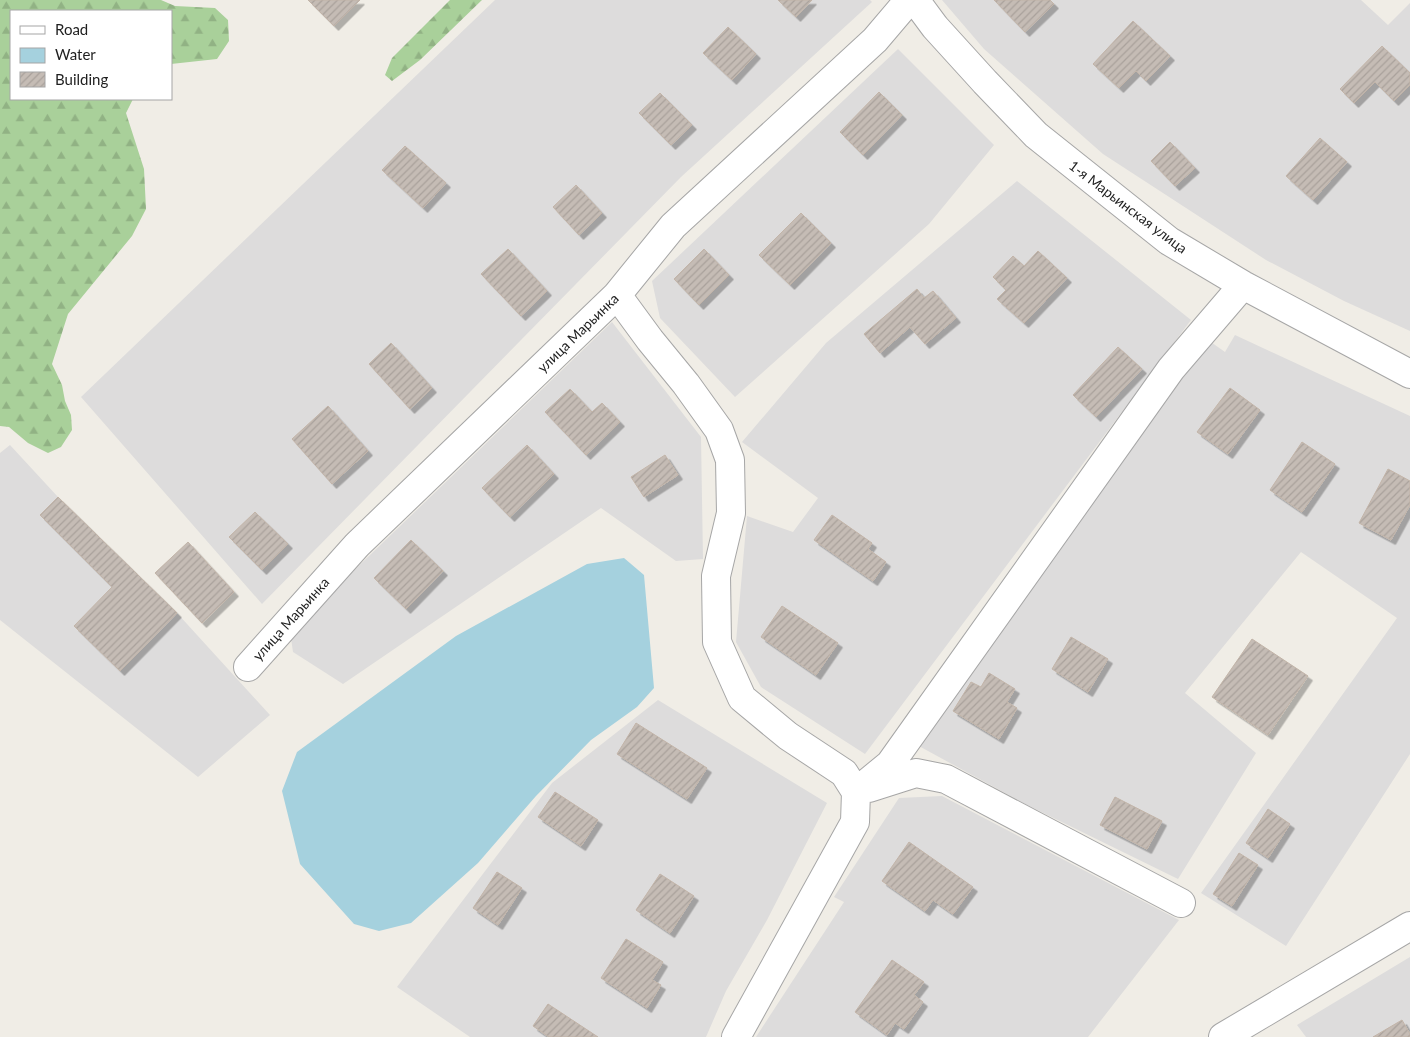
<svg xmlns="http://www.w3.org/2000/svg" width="1410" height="1037" font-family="Lato,sans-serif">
  <defs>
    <pattern id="forest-firs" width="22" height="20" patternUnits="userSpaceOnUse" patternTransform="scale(1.25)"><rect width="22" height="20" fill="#a9d09a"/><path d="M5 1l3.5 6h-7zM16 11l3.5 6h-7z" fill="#91b284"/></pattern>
    <pattern id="building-hatch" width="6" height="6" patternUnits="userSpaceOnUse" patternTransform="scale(1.25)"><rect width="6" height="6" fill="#c5bcb5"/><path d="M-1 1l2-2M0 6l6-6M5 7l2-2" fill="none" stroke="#a9a19b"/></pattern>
    <filter id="shadow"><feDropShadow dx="4.5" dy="4.5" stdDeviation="0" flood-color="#0004"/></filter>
  </defs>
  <rect width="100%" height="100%" fill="#f0ede6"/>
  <path fill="#dddcdc" d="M495,0h375l2,2 -191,175 -419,427 -181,-207z
    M942,0h419l27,25 22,-22v328l-66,-30 -78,-41 -163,-106 -119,-105z
    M898,49l96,96 -65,79 -194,173 -75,-79 -8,-37z
    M1017,181l174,139 -326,434 -104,-67 -25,-45 11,-126 46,16 25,-34 -76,-56 84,-99z
    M612,322l89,115 2,122 -27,2 -75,-53 -258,176 -50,-32 -3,-20z
    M1235,335l175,81v338l-124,192 -85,-53 196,-275 -96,-66 -116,141 71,60 -78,126 -151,-74 -110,-60 291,-405 17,12z
    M10,445l48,52 119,116 93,102 -72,62 -198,-157v-167z
    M658,700l169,103 -60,117 -41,71 -20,46h-236l-73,-50 155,-204z
    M942,796l237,124 -91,117h-332l88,-135 -10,-5 65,-99z
    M1410,957v80h-104l-9,-12z"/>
  <path fill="url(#forest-firs)" d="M0,0h161l14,6 40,2 13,12 1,21 -12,18 -46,5v-53h-160v88h122l-7,14 18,56 2,40 -14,27 -64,78 -16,50 10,21 3,16 6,14 1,15 -11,17 -13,6 -20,-10 -19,-16 -9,-1z
    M450,0h32l-62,60 -28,21 -7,-6 7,-17z"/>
  <path fill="#a5d1de" d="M624,558l20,17 10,113 -17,19 -46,33 -55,56 -58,67 -67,60 -32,8 -25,-7 -54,-60 -18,-73 15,-39 159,-116 131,-72z"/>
  <path fill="url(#building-hatch)" stroke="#c2b4a8" filter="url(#shadow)" d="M308,0h52l-26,26z
    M778,0h34l-16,17z
    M994,0h56l4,4 -29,28z
    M1133,21l37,35 -24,25 -10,-10 -17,17 -26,-24z
    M728,27l28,27 -24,26 -29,-27z
    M1382,46l28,27v12l-16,16 -19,-19 -21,21 -14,-14z
    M879,92l23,23 -39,40 -23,-23z
    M660,93l32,32 -21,20 -32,-32z
    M1320,138l27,24 -34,38 -27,-24z
    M1170,142l25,26 -20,18 -24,-25z
    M405,146l41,37 -23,25 -41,-38z
    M576,185l26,28 -23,22 -26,-28z
    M801,213l30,30 -41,42 -31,-30z
    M508,249l39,42 -26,25 -40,-42z
    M704,249l25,26 -30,30 -25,-26z
    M1038,251l29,27 -43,45 -27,-24 9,-9 -13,-13 20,-21 11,10z
    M917,289l7,9 9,-7 23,27 -31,26 -15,-17 -30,26 -16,-19z
    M391,343l41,45 -22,21 -41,-45z
    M1118,347l24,22 -46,48 -23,-22z
    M1230,388l30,22 -32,44 -31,-22z
    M570,389l22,23 10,-9 18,19 -34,33 -41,-43z
    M328,406l40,45 -36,33 -40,-45z
    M1302,442l33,22 -33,48 -32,-22z
    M527,445l27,29 -44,43 -28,-29z
    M665,455l13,20 -34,22 -13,-20z
    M1388,469l22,12v24l-19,35 -32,-17z
    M58,497l119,116 -57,58 -46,-45 38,-39 -72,-72z
    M255,512l33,32 -26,26 -33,-33z
    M832,515l40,28 -4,6 18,13 -13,19 -59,-41z
    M411,540l32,31 -37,38 -32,-31z
    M188,542l46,50 -32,31 -47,-50z
    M782,606l56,37 -22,32 -55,-38z
    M1071,637l37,22 -20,33 -36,-23z
    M1252,639l56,37 -40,59 -56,-38z
    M989,673l26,16 -8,13 10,6 -18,31 -46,-28 18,-29 10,5z
    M636,723l71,45 -20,31 -70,-45z
    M555,792l43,28 -17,26 -43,-29z
    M1115,797l47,24 -15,28 -47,-24z
    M1268,809l22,15 -22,34 -22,-15z
    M909,842l64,45 -20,27 -20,-14 -8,11 -43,-30z
    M1239,853l19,12 -26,41 -19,-12z
    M497,872l25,16 -24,37 -25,-17z
    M660,874l34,22 -24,37 -34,-23z
    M626,939l37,23 -11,18 9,5 -14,23 -46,-30z
    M892,960l32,22 -10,13 9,7 -19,27 -9,-6 -8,12 -32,-23z
    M548,1004l50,33h-49l-16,-11z
    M1402,1020l8,14v3h-37z"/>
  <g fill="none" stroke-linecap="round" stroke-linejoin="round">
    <g stroke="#a6a6a6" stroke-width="30">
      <path id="minor" d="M915,0l20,27 50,55 51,53 133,106 74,44 167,89
        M617,295l33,45 36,44 33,46 11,30 1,53 -15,63 1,66 25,56 46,38 56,37 12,19 -1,30 -119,215
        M248,667l109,-122 260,-250 56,-69 202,-186 34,-40
        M869,788l47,-15 30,6 235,124
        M856,792l34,-28 281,-395 72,-84
        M1223,1037l187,-111"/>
    </g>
    <use href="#minor" stroke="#fff" stroke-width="28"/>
  </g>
  <g text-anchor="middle" stroke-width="4" stroke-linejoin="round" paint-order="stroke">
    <g font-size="14" fill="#1f1f1f" stroke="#fff">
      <text transform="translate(1128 207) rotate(37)" y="5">1-я Марьинская улица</text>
      <text transform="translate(578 333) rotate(-44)" y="5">улица Марьинка</text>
      <text transform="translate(291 619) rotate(-48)" y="5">улица Марьинка</text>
    </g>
  </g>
  <rect x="10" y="10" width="162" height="90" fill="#ffffff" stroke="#a5a5a5"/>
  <rect x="20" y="26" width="25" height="8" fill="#ffffff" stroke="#a5a5a5"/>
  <text x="55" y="35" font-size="15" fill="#1f1f1f">Road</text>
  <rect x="20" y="48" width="25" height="15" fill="#a5d1de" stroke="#a5a5a5"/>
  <text x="55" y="60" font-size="15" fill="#1f1f1f">Water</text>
  <rect x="20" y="72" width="25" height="15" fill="url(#building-hatch)" stroke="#a5a5a5"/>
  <text x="55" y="85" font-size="15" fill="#1f1f1f">Building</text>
</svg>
